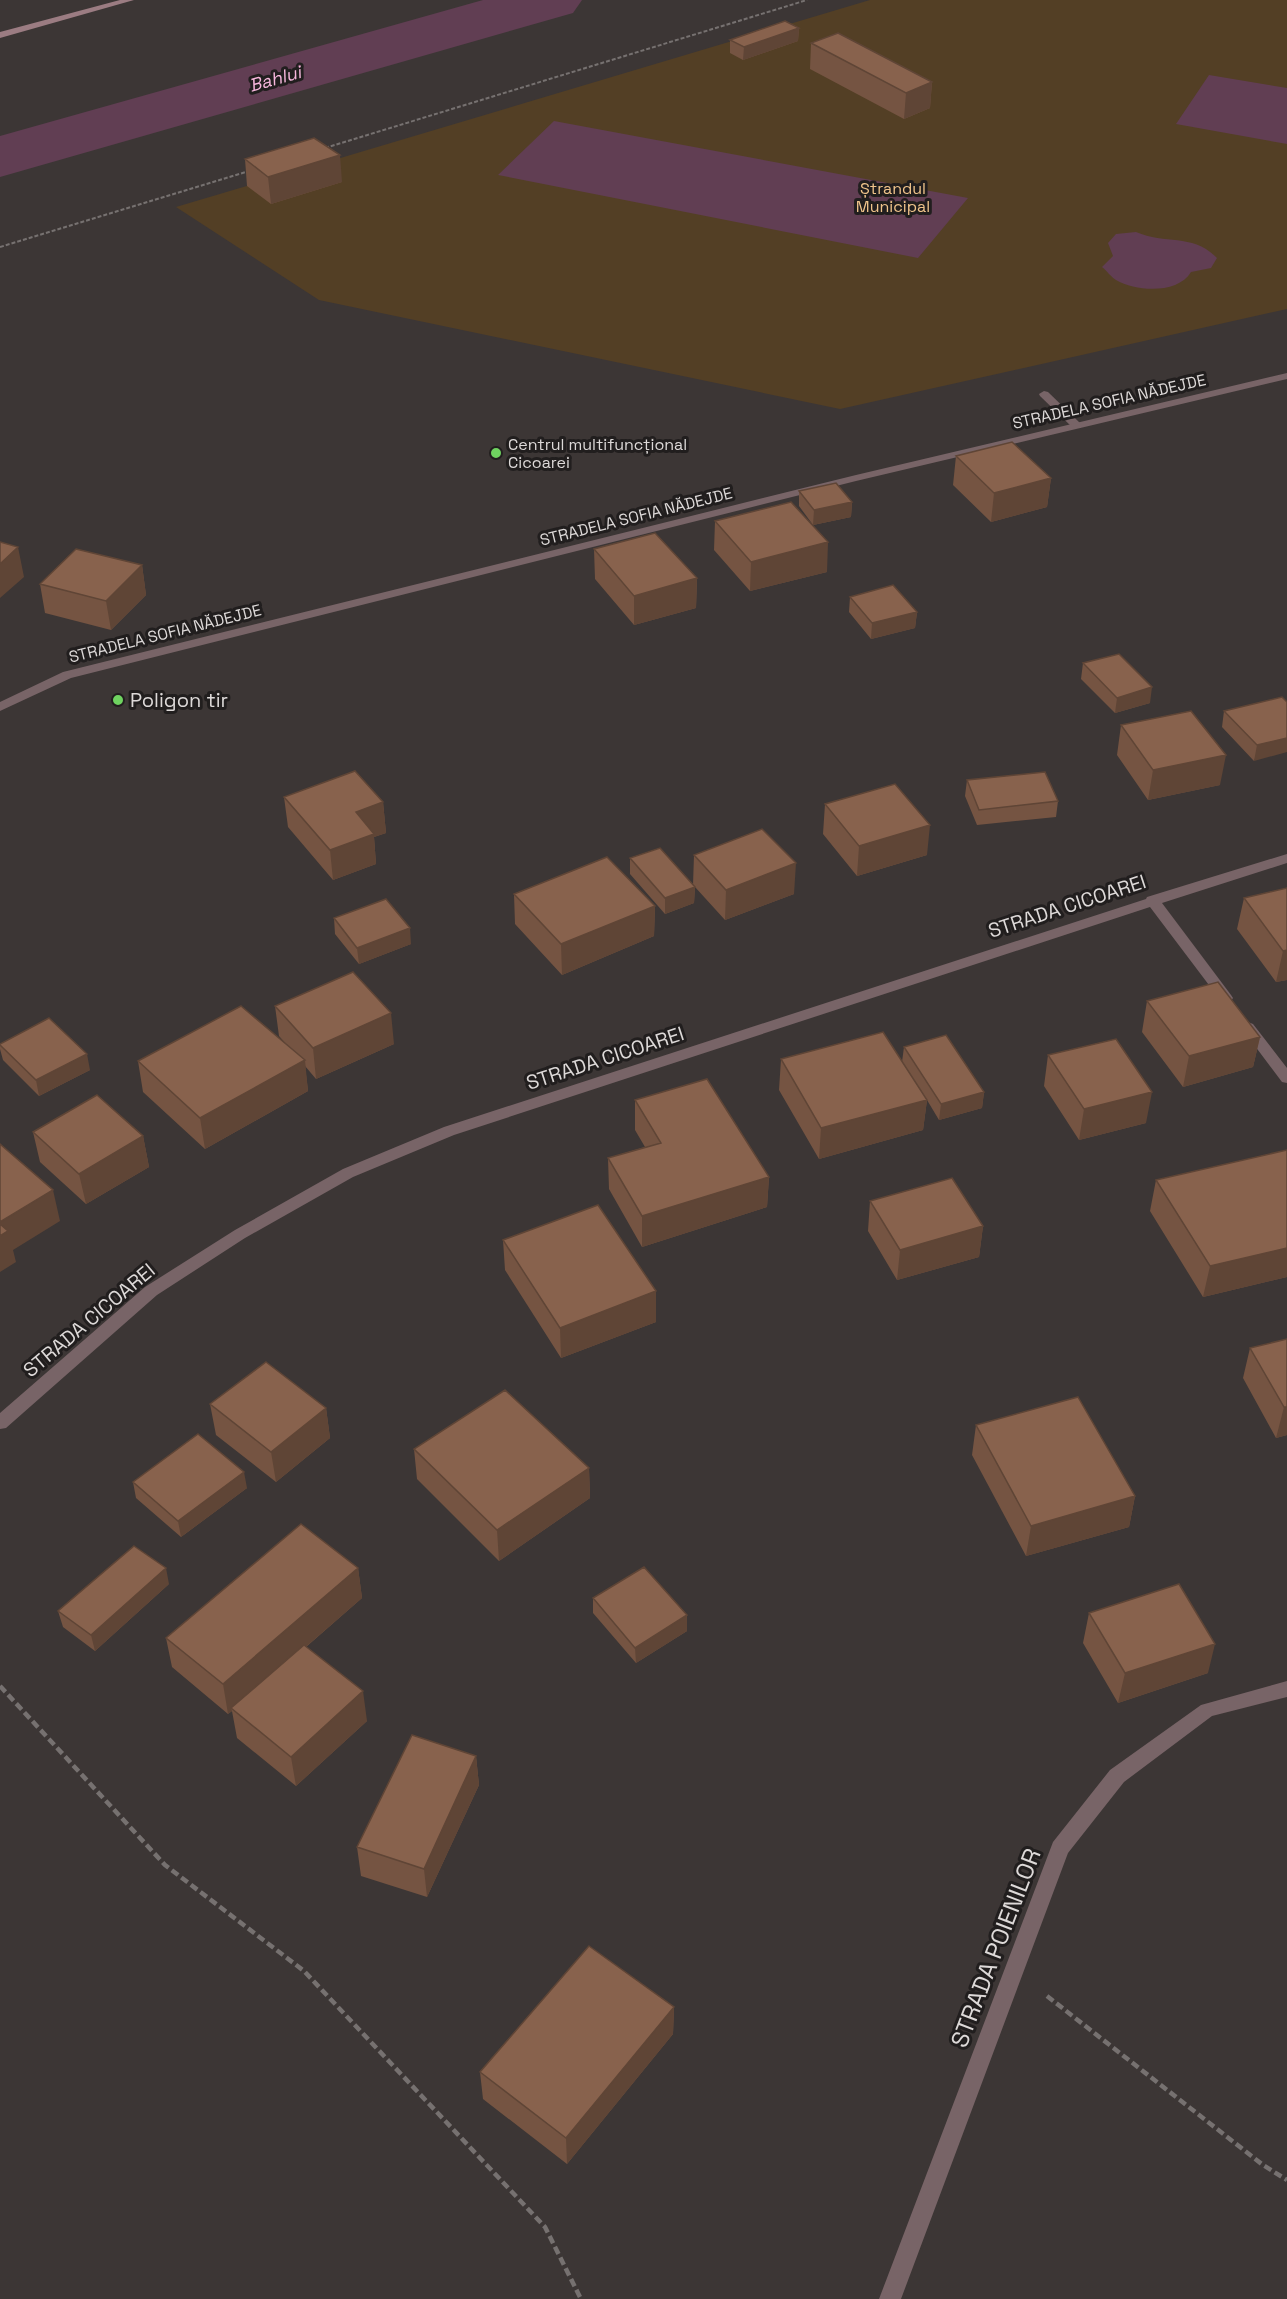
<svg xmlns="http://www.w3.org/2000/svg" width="1287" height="2299" font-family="'Space Grotesk',sans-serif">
  <rect width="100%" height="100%" fill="#3c3635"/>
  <path fill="#533f25" d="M870,0h417v309l-447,100 -521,-109 -143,-93z"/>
  <path fill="#613e53" d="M1209,75l78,13v56l-111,-20z
    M554,121l414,77 -50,60 -420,-83z
    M1136,232c30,13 57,1 81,26l-6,10 -20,4c-13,22 -54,20 -75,8 -5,-3 -9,-9 -14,-13l11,-11 -5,-13 8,-9z"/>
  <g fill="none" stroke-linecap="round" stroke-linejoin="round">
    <path fill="#613e53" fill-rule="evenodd" d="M483,0h99l-9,13 -573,164v-41z"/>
    <path stroke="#767170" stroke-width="2" stroke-dasharray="4 2" stroke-linecap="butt" d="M325,148l482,-148
      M0,247l249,-76"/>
    <path stroke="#767170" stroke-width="4.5" stroke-dasharray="8 4" stroke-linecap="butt" d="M0,1686l165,179 139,106 241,256 36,72
      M1047,1996l216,169 24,15"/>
    <path fill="#786467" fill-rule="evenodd" d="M1044,391l4,1 33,32v4h-8l-33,-32 -1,-2z"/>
    <path fill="#786467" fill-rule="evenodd" d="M1287,373v6l-431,102 -785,197 -71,33v-9l63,-30 793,-197z
      M1287,854v9l-125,40 69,92 2,3 -2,3h-10l-71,-94 -696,228 -101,42 -108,61 -88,57 -151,133 -6,1v-16l145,-126 90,-57 108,-61 101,-42 702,-228 1,-2z
      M1248,1022l5,2 34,44v15l-5,-1 -39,-52 -2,-3 2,-3z
      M1287,1681v16l-75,19 -88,66 -56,71 -167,446h-22l174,-457 57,-72 91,-65z"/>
    <path fill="#9b7c82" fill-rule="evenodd" d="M120,0h14l-134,38v-6z"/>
  </g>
  <path fill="#755442" d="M799,28l-1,13 -55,19 -13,-7v-13z
    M811,43l121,39 -2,26 -26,11 -94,-50z
    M245,159l97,23 -71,22 -24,-18z
    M956,456l95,22 -4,29 -56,15 -38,-37z
    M799,491l53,11 -1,15 -38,8 -14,-19z
    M715,521l112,51 -77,19 -36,-41z
    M594,549l103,29 -1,30 -62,17 -39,-46z
    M142,565l4,30 -35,35 -66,-17 -5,-29z
    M850,597l67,15 -2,16 -44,11 -22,-27z
    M1083,663l67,40 -35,10 -34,-34z
    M1282,697l-28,64 -32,-34 2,-16z
    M1121,725l99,60 -72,15 -31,-45z
    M967,780l91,21 -2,16 -79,8 -12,-29z
    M284,797l99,5 3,31 -12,4 2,27 -43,16 -45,-53z
    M825,804l102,51 -70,21 -34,-42z
    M694,855l100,39 -69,26 -30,-33 -1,16 -29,11 -35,-40v-16l63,27z
    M1287,888v92l-11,2 -39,-53 7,-31z
    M514,894l141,12 -1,30 -92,39 -47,-51z
    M334,918l77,26 -52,20 -24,-30z
    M1147,1001l113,36 -7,30 -70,20 -41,-55z
    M275,1006l119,38 -78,35 -11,-13 3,25 -103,58 -62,-57 -5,-31 148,-17 -7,-8z
    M0,1044l90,26 -51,26 -36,-36 -3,-11z
    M904,1047l80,45 -2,16 -43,12 -12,-20 -4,30 -104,29 -40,-69 2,-31 121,3z
    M1048,1055l98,68 -67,17 -35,-54z
    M635,1100l134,77 -2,30 -125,40 -33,-58 -1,-31 37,-11 -10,-17z
    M33,1132l110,4 6,31 -63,37 -46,-42z
    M1287,1150v127l-84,20 -53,-86 6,-31z
    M870,1201l113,25 -4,31 -82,23 -29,-49z
    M503,1240l153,82 -95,36 -56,-88z
    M1287,1339v96l-11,3 -33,-60 7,-30z
    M210,1404l116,4 4,30 -54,44 -60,-47z
    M976,1425l159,71 -6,31 -103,29 -54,-101z
    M414,1449l175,19 1,30 -91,63 -82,-82z
    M133,1482l114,6 -66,49 -45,-39z
    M358,1568l4,30 -56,49 61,74 -71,65 -59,-48 -5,-27 -4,3 -56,-47 -6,-29z
    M169,1584l-74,67 -32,-24 -5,-16z
    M593,1598l94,33 -51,32 -43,-50z
    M1089,1613l119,60 -90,30 -35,-60z
    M476,1756l3,29 -52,112 -66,-21 -4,-29z
    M674,2007l-1,27 -106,130 -84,-65 -3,-27z"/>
  <path fill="#5f4536" d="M799,28l-1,13 -55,19 1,-13z
    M932,82l-2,26 -26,11 2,-26z
    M340,155l2,27 -71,22 -3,-27z
    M1051,478l-4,29 -56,15 3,-29z
    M852,502l-1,15 -38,8 1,-15z
    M828,542l-1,30 -77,19 1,-29z
    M18,547l6,30 -24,21v-34z
    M142,565l4,30 -35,35 -5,-29z
    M697,578l-1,30 -62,17v-29z
    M917,612l-2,16 -44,11 1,-16z
    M1152,687l-2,16 -35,10 2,-15z
    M1287,738v14l-33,9 3,-16z
    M1226,755l-6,30 -72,15 5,-30z
    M383,802l3,31 -12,4 2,27 -43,16 -3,-30 26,-38z
    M930,825l-3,30 -70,21 2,-30z
    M796,863l-2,31 -69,26 1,-30z
    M695,887l-1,16 -29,11v-16z
    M655,906l-1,30 -92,39 -1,-31z
    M410,928l1,16 -52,20 -2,-16z
    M1287,950v30l-11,2 7,-31z
    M391,1013l3,31 -78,35 -3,-31z
    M1260,1037l-7,30 -70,20 6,-31z
    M87,1054l3,16 -51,26 -3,-16z
    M305,1060l3,31 -103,58 -5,-31z
    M984,1092l-2,16 -43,12 2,-16z
    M1152,1092l-6,31 -67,17 5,-31z
    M927,1100l-4,30 -104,29 2,-31z
    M143,1136l6,31 -63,37 -7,-30z
    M769,1177l-2,30 -125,40v-31z
    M53,1190l7,31 -47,29 3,12 -16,10v-50z
    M983,1226l-4,31 -82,23 3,-30z
    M1287,1248v29l-84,20 7,-31z
    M656,1291v31l-95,36 -1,-30z
    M1284,1407h3v28l-11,3z
    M326,1408l4,30 -54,44 -5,-30z
    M589,1468l1,30 -91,63 -2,-31z
    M244,1472l3,16 -66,49 -3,-16z
    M1135,1496l-6,31 -103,29 5,-30z
    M166,1568l3,16 -74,67 -4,-16z
    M358,1568l4,30 -129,112 -2,-2 1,3 -4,3 -5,-30z
    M687,1615v16l-51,32 -1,-15z
    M1215,1644l-7,29 -90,30 7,-30z
    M363,1691l4,30 -71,65 -5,-29z
    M476,1756l3,29 -52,112 -3,-28z
    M674,2007l-1,27 -106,130 -1,-26z"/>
  <path fill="#88624d" stroke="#5f4536" stroke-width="1.5" d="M785,21l14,7 -55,19 -14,-7z
    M838,33l94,49 -26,11 -95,-50z
    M314,138l26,17 -72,22 -23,-18z
    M1012,442l39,36 -57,15 -38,-37z
    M836,483l16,19 -38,8 -15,-19z
    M791,502l37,40 -77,20 -36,-41z
    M655,533l42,45 -63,18 -40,-47z
    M0,542l18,5 -18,17z
    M76,549l66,16 -36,36 -66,-17z
    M893,585l24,27 -45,11 -22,-26z
    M1119,654l33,33 -35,11 -34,-35z
    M1282,697l5,5v36l-30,7 -33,-34z
    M1191,711l35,44 -73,15 -32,-45z
    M355,771l28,31 -27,10 18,22 -44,16 -46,-53z
    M1045,772l13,29 -79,9 -12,-30z
    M895,784l35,41 -71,21 -34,-42z
    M762,829l34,34 -70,27 -32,-35z
    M660,848l35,39 -30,11 -35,-40z
    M607,857l48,49 -94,38 -47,-50z
    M1287,888v62l-4,1 -39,-53z
    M386,899l24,29 -53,20 -23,-30z
    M353,972l38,41 -78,35 -38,-42z
    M1218,982l42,55 -71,19 -42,-55z
    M241,1006l64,54 -105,58 -62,-57z
    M49,1018l38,36 -51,26 -36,-35v-1z
    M883,1032l44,68 -106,28 -40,-69z
    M946,1035l38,57 -43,12 -37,-57z
    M1116,1039l36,53 -68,17 -36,-54z
    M707,1079l62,98 -127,39 -34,-58 53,-15 -26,-43z
    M97,1095l46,41 -64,38 -46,-42z
    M0,1144l53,46 -53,32z
    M1287,1150v98l-77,18 -54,-86z
    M952,1178l31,48 -83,24 -30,-49z
    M598,1205l58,86 -96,37 -57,-88z
    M0,1224l8,7 -8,5z
    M1287,1339v68h-3l-34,-59z
    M266,1362l60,46 -55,44 -61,-48z
    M505,1390l84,78 -92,62 -83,-81z
    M1078,1397l57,99 -104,30 -55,-101z
    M198,1434l46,38 -66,49 -45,-39z
    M301,1524l57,44 -135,116 -57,-46z
    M134,1546l32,22 -75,67 -33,-24z
    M644,1567l43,48 -52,33 -42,-50z
    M1179,1584l36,60 -90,29 -36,-60z
    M304,1645l59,46 -72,66 -60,-49z
    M412,1735l64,21 -52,113 -67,-22z
    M589,1946l85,61 -108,131 -86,-66z"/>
  <g fill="#6fd360" stroke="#211e1e" stroke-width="2">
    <circle cx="496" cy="453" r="6"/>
    <circle cx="118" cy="700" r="6"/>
  </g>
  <g text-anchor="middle" stroke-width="6" stroke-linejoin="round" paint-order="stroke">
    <g font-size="16" fill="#f0c48b" stroke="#211e1e">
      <text x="893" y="194">Ștrandul<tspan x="893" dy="18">Municipal</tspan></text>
    </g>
    <g font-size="16" fill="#ddd9d8" stroke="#211e1e">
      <text transform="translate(1109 401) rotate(-13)" y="6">STRADELA SOFIA NĂDEJDE</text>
      <text transform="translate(636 516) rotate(-14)" y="6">STRADELA SOFIA NĂDEJDE</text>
      <text transform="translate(165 633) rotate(-14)" y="6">STRADELA SOFIA NĂDEJDE</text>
    </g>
    <g font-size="16" fill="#ddd9d8" stroke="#211e1e" text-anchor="start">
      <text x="508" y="450">Centrul multifuncțional<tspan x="508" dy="18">Cicoarei</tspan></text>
    </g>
    <g font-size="18" font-style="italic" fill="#f7b7dd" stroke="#211e1e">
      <text transform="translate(275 79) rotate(-16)" y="6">Bahlui</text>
    </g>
    <g font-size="20" fill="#ddd9d8" stroke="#211e1e" text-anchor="start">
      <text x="130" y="707">Poligon tir</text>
    </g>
    <g font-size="20" fill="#ddd9d8" stroke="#211e1e">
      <text transform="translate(1067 906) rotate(-18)" y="7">STRADA CICOAREI</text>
      <text transform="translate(605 1058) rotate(-18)" y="7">STRADA CICOAREI</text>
      <text transform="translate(89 1320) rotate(-40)" y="7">STRADA CICOAREI</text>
    </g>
    <g font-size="24" fill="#ddd9d8" stroke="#211e1e">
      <text transform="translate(996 1948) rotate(-69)" y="8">STRADA POIENILOR</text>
    </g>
  </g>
</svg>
